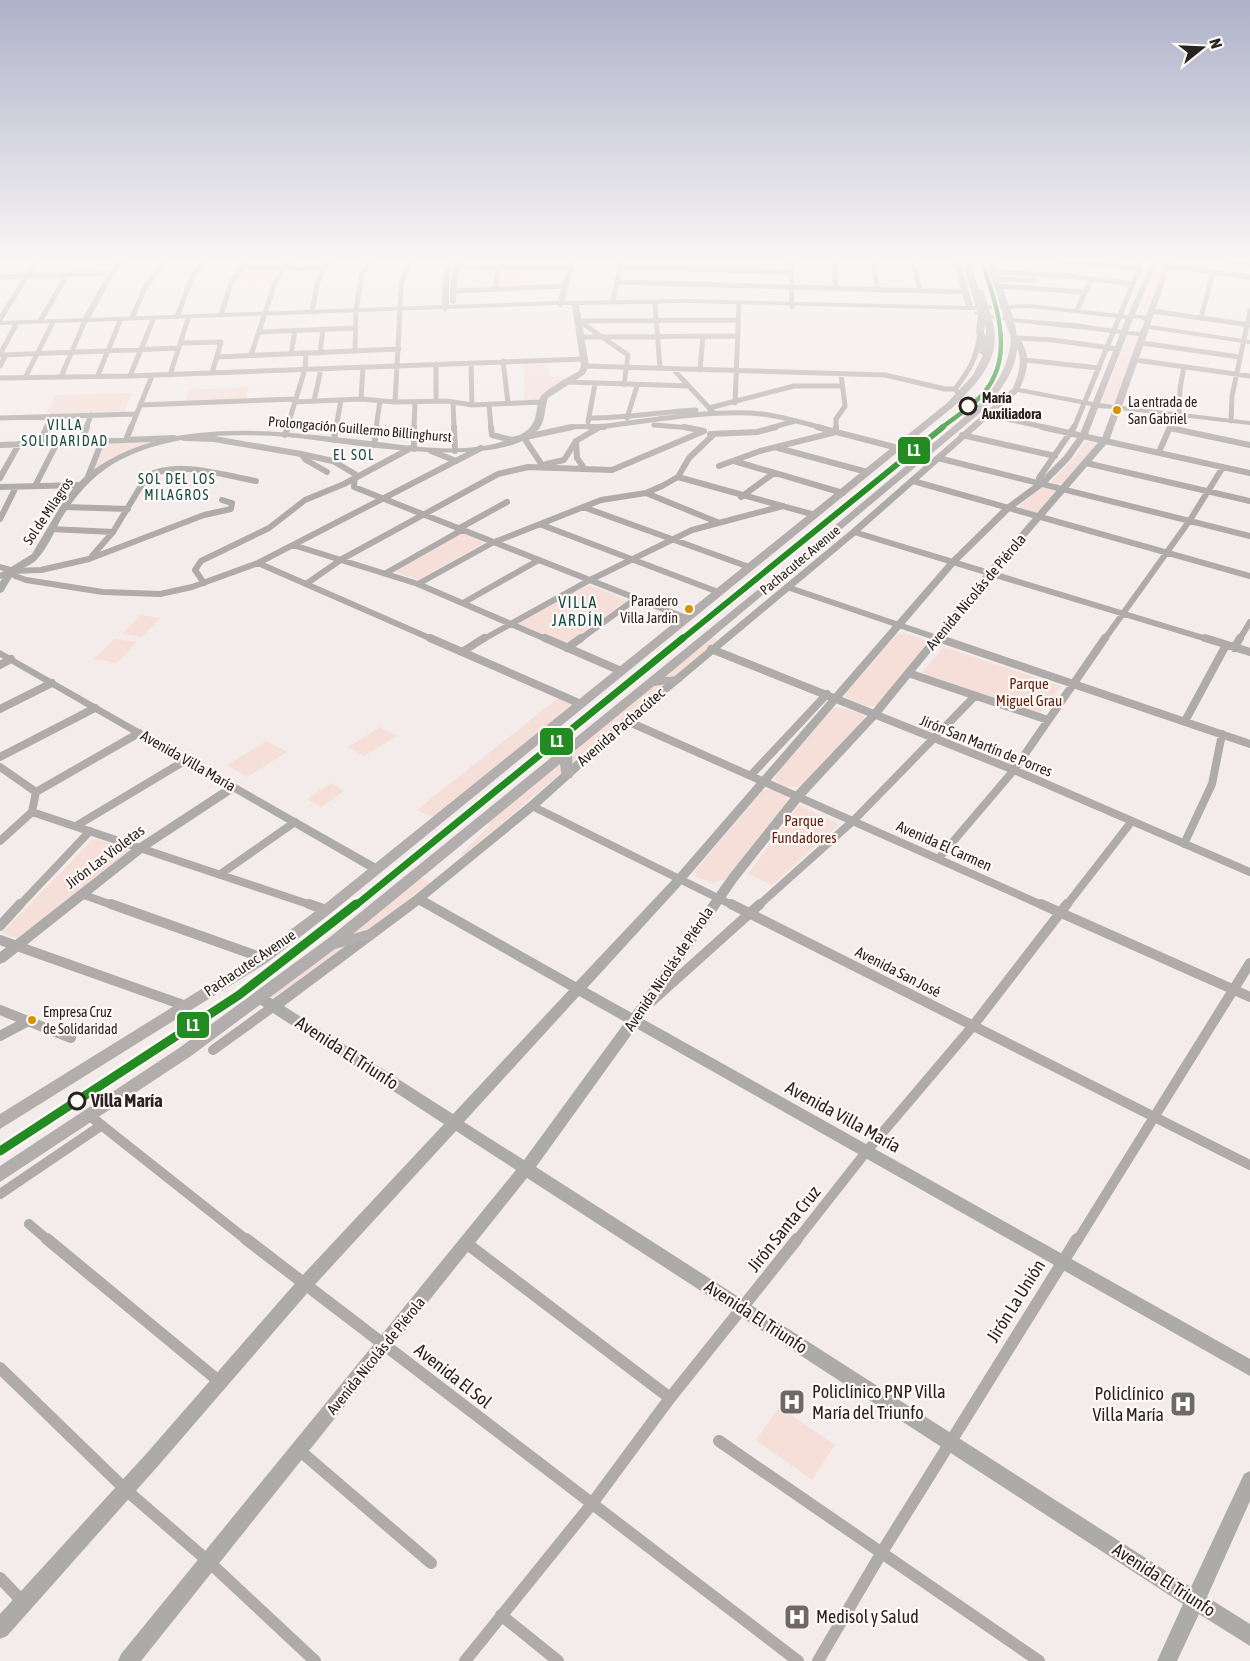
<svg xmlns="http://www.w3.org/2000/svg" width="1250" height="1661" font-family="'Asap Condensed',sans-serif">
  <rect width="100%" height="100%" fill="#f3ecea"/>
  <path fill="#f5dfd8" d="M41,259h80l-13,13 -76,2z
    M1157,259h10l-18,49 -11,-2z
    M243,268l35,1 -8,14 -36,1z
    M501,268h26l-5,19 -25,1z
    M1129,335l10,2 -23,67h-10l-4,-4z
    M548,361l2,16 22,-1 -23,13 -14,13h-10l-3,-40z
    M249,387l-3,12 -61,3 4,-12z
    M132,393l-8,19 -78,2 10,-19z
    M1092,438l6,5 -34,40 -7,2 -6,-3 22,-23 15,-20z
    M161,440l-32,10 -37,22 11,-28z
    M1043,486l15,4 -18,22 -5,1 -16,-4 1,-4z
    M462,532l23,10 -66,38 -26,-9z
    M589,585l38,15 -60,45 -53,-21z
    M141,615l19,3 -18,19 -20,-3z
    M905,633l22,8v5l-51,60h-10l-21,-9v-3l52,-60z
    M710,637l8,3 -255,216 -2,-2 28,-28v-4z
    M114,639l23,3 -20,21 -23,-4z
    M944,647l117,39 -21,27 -119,-40z
    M558,698l18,8 -142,112 -17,-8z
    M839,707l21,6 5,4v4l-63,64c-10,4 -20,3 -27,-6l4,-9 54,-62z
    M380,727l17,9 -33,20 -16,-9z
    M267,741l20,11 -40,25 -20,-12z
    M331,783l13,8 -23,16 -14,-8z
    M772,788l14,8 1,5 -61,78 -13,4 -17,-6 -1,-6 67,-80z
    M799,805l40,19 -67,61 -24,-11z
    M94,838l39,14 -116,86 -15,-5z
    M422,878l8,5 -154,117 -6,-4z
    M779,1407l56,38 -23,35 -56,-40z"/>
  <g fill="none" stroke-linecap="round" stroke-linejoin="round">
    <path stroke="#aeabaa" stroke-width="5" d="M791,259l1,48
      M833,259l3,29
      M872,259l6,31
      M913,259l7,32
      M1040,259l99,9
      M1214,259l36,5
      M458,266l112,3
      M1168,266l82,11
      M242,267l82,2
      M620,267l171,5
      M992,272l76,4 65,8
      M0,277l111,-4
      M995,279l39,1
      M617,282l349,10
      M997,286l88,6
      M495,289l4,-22
      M453,291l113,-5
      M613,301l9,-42
      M655,304l5,64
      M400,308l1,-24 10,-25
      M356,310l6,-36 9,-15
      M1077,310l14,-31
      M1152,311l98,14
      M312,312l6,-31 12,-22
      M221,315l10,-32 17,-24
      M177,317l16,-42 14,-16
      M132,318l14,-32 21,-27
      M1201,318l12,-46
      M0,319l38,-60
      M40,321l27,-46
      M578,321l160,-1
      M579,321l49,34 -4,30
      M259,332l97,-4
      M581,337l156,-1
      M1015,338l38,2 65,9
      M181,343l40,-1 -9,31
      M1142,343l97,14
      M355,351l1,-38
      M320,353l3,-24
      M0,354l16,-29
      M291,354l4,-23
      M0,355l179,-7
      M251,355l24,-72 15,-24
      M217,357l182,-8
      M1025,360l74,8
      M1136,360l114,16
      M503,361l5,42
      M471,363l1,42
      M436,364v37
      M0,366l6,-11
      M585,366l300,9 60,14h10
      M673,369l40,43
      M700,370l3,-34
      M98,375l22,-54
      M170,375l18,-56
      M130,376l23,-56
      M61,377l23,-54
      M0,378l130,-2 454,-17
      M25,378l27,-54
      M567,382l122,4
      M958,393l-3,-4c16,-21 21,-30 25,-56
      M361,399l2,-32
      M314,401l7,-32
      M294,402l67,-3 34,3 52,-1 25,4 70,-3
      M395,402l5,-91
      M453,402l1,26
      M735,403l4,-98
      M489,404l2,24
      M140,405l155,-6
      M709,408l85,-22h48
      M985,414l63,14
      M1179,415l1,-27 4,-21
      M0,418l137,-4
      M589,418c36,0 71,-6 107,-8
      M627,418l10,-32
      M1231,421l1,-25 18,-85
      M588,422l7,-38
      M654,425l37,3
      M46,428l6,-12
      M86,428l5,-13
      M131,428l21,-52
      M287,428l18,-59 1,-16
      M336,428l5,-28
      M376,428l4,-27
      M414,428l1,-26
      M565,428c14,-3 28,0 42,-2 47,-6 95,-15 143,-13 25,1 49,9 73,15
      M770,428l25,-7
      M836,428v-9l9,-13 -4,-32
      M1074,428l69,-169
      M1170,428l3,-14"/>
    <path stroke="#aeabaa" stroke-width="6" d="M454,427l1,24
      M491,427l1,8 20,5 60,-13
      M591,427h13
      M684,427l20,4
      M817,427l81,21
      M1042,427l208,46
      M1170,428l80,17
      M710,434l47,-2 19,-5
      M285,435l3,-8
      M962,435l93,21
      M184,438l30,1 87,15 32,7 22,13 -1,13 332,131
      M524,438l18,27
      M126,440l5,-13
      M334,440l2,-13
      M576,441l1,17 7,10
      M81,442l6,-15
      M39,443l8,-16
      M0,445l174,-7
      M374,445l3,-18
      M778,448l89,24
      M414,449v-22
      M431,451l25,10
      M1159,452l11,-25
      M301,454l5,6 21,12
      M938,458l312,78
      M734,461l109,32
      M1086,463l164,38
      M546,464l18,-4 12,-19 24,-14
      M719,466l41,-15 76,-19v-5
      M678,477l137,38
      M0,478l19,-34
      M87,479l15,-38
      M913,481l337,95
      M1042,483l-3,-5 35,-51
      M35,486l22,-43
      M0,487l81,-2
      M646,493l71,29
      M741,497l33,-24
      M65,507l63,2
      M583,507l166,60
      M0,519l16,-32
      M542,525l176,67
      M51,529l62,3
      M458,529l49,-27
      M854,532l356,108
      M293,545l125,39 130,56
      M92,556l21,-24 34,-56c33,-16 75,-1 109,5
      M258,563l176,77
      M12,571l3,5 11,4 77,12 57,2 32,-7 66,-24 223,-115
      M386,573l76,-43
      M0,576l12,-5 29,-1 48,-11 115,-44 27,-6 1,-6 -10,-3
      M204,583l-9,-13 6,-9 68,-33 36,-28 39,-16 67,-36
      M306,584l36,-25 156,-85 30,-7 84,3 92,-39
      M418,584l74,-41 109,-43 45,-7 16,-7 16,-9 11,-19 24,-23
      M787,587l156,53
      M463,603l74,-42
      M482,640l106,-59 104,-51 91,-24
      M579,640l55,-40
      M1104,640l86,-120 33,-53
      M1239,640l11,-18"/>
    <path stroke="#aeabaa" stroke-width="8" d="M430,638l151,66
      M545,638l76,33
      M938,638l312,106
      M1205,638l45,14
      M567,648l14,-10
      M1234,648l6,-10
      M711,649l303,121 236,102
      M462,652l22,-14
      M0,665l11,-6
      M908,673l140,47
      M0,709l52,-26
      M627,721l417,185
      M1185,721l41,-76
      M0,757l95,-49
      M0,767l36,25 -4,20 282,94
      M752,774l75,-80
      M36,792l103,-59
      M532,806l202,100
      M76,826l110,-66
      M0,841l32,-29
      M1184,844l28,-60 10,-50
      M939,858l75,-88 91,-132
      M222,873l73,-51
      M81,894l34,12
      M19,906l71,-75
      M758,906l96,-86 121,-124
      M1066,906l66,-85"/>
    <path stroke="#aeabaa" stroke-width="10" d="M111,904l152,54
      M309,904l17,6
      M731,904l519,261
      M1041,904l209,93
      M0,926l20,-22
      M0,940l186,66
      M652,1001l108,-97
      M0,1010l71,28
      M0,1036l30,-16
      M213,1050l61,-44
      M90,1116l158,125
      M0,1194l102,-69
      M29,1224l20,17
      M796,1241l70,-89 106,-125 95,-123
      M1077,1241l173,-278"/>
    <path stroke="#aeabaa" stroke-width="12" d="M47,1239l173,143
      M246,1239l552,422
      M466,1243l204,155
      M0,1368l126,122 82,71 107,100
      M719,1441l320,220
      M299,1450l132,113
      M0,1578l24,25
      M501,1615l57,46
      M465,1661l126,-156 79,-107 127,-159
      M818,1661l64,-109 195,-313"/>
    <path fill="#adaba9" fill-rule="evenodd" d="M121,259h7l-14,15 -24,44 352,-13 1,-31 8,-15h6l-8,15v31l109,-4 12,-42h6l-11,42 121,-2 280,7 -13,-47h6l14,47 57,-2 98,11 25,-56h6l-24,55 11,2 21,-57h6l-23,66 100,15v4l-101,-15 -27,77 128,15v4l-130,-15 -11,31 -116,134 -115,142 -75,81 -66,83 -94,138 607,340v17l-614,-348 -100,139 655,420 53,-113 6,-3v30l-43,96 43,27v22l-51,-32 -22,47h-20l26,-57 -656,-426 -386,483h-23l3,-7 395,-484 -60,-39 -146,159 -152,176 -151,170 -7,3v-25l146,-160 152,-174 146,-156 -188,-122 -2,-4 2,-4 5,-1 12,6 141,-103 114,-93 95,-84 228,-189 162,-142c8,-18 11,-33 -2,-50l1,-2h6c13,18 11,32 2,52l73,14 27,-68c-49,-7 -98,-8 -146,-20v-2l35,6 66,5 46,7 5,-11 -96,-11 -60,2 -284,-7 -107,2 10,61 -4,8 -37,24c-4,11 -2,26 -12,34 -44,40 -191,10 -249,5 -55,-4 -115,-3 -165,22 -26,13 -46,35 -61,60 -7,13 -13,28 -23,39 -6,8 -16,9 -22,15 -6,5 -9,13 -13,19l-3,1v-11l6,-10 -6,-2v-6l11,3 21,-13 28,-47 14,-20c76,-77 207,-56 304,-45 41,5 86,12 126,-1 16,-5 29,-10 32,-27 1,-6 2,-13 5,-18 7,-8 28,-19 38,-25l2,-5 -9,-61h-8l-4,3 -3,-3 -109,4 -3,3 -3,-3 -354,13 -4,3 -3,-3 -81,3v-4l83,-3 25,-45zM1139,318l6,3 -5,11 -12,-1 5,-12zM1127,335l12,1 -25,69 -14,-2zM1018,392l73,14 -11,28 -16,22 -25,25 -35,26 -54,53 -276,318 -98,104 -149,-84 109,-89 95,-86 226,-189zM1098,408l15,1 -11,29 -115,133 -117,142 -75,79 -66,83 -97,138 -45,-25 95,-104 274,-320 54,-53 35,-26 25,-25 18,-26zM419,905l150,85 -116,124 -169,-108zM579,996l46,26 -101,138 -60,-38z
      M461,259l3,2 -7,18 -1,23 -3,2 -3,-2c0,-14 0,-34 11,-43z
      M0,650l380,216 2,3 -6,4 -4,-1 -138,-80 -88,58 -141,112 -5,2v-12l138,-108 87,-57 -225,-130z"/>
    <path fill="#b2aead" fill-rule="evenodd" d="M962,259h8l16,56 -2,18 2,4v-10l7,-2c9,33 -18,61 -40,82l-622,506 -63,49 -268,167v-15l258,-160 63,-47 626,-504 26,-28 10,-20 -4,-2 1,-12 -4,-8 2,-18z
      M984,259h8c24,70 47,93 -12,154l-315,264 16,-1 2,3 -2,3 -27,4 -82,67 1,22 -1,3h-10l-2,-14 -207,170 17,-5 5,1 2,4 -2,4 -40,11 -144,107 -191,126v-16l179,-118 151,-111 440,-357 204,-171c21,-21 35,-41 37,-71z"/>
    <path stroke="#b2aead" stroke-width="8" d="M980,293l10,34"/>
    <g stroke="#fff9f7" stroke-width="8">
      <path id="metro-1-far3" d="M941,428c13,-10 29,-20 40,-32 37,-39 14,-94 0,-137"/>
    </g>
    <g stroke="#fff9f7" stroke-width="10">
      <path id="metro-1-far2" d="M681,640l262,-213"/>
    </g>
    <g stroke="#fff9f7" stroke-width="11">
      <path id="metro-1-far1" d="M355,906l328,-268"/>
    </g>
    <g stroke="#fff9f7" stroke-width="14">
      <path id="metro-1" d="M0,1151l239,-156 117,-91"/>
    </g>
    <use href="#metro-1-far3" stroke="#228b22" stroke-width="4.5"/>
    <use href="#metro-1-far2" stroke="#228b22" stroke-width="6"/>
    <use href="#metro-1-far1" stroke="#228b22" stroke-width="7"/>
    <use href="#metro-1" stroke="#228b22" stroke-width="9"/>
  </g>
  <linearGradient id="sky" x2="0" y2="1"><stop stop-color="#aeb2c9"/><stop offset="0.53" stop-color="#faf6f6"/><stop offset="1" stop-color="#faf6f6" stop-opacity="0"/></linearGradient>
  <rect width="1250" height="492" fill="url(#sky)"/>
  <defs>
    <g id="hospital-square" transform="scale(1.35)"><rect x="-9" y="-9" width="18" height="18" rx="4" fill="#6e6967" stroke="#fff9f7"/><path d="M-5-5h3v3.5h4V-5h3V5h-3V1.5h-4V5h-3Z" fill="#fff"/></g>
  </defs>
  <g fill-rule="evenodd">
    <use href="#hospital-square" x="792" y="1402"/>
    <use href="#hospital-square" x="1183" y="1404"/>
    <use href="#hospital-square" x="797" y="1617"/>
  </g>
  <g fill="#fff9f7" stroke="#272321" stroke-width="3">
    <circle cx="968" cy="406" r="8"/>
    <circle cx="77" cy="1101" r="8"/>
  </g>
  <g fill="#d89205" stroke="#fff9f7" stroke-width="2">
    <circle cx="1117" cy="410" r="5"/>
    <circle cx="689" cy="609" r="5"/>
    <circle cx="32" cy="1020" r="5"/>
  </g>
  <g text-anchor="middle" stroke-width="4.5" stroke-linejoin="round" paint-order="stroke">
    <g font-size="14" font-weight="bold" fill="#272321" stroke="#fff9f7" text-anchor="start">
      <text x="982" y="403">María<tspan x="982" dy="16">Auxiliadora</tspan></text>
    </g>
    <g font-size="14" fill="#272321" stroke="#fff9f7" text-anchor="start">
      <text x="1128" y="407">La entrada de<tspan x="1128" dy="17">San Gabriel</tspan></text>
      <text x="678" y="606" text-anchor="end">Paradero<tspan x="678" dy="17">Villa Jardín</tspan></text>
      <text x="43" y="1017">Empresa Cruz<tspan x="43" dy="17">de Solidaridad</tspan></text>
    </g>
    <g font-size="14" letter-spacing="1.5" fill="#0e4c47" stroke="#fff9f7">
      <text x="65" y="430">VILLA<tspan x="65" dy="16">SOLIDARIDAD</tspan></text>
      <text x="354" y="460">EL SOL</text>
      <text x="177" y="484">SOL DEL LOS<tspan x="177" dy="16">MILAGROS</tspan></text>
    </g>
    <g font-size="14" fill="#272321" stroke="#fff9f7">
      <text transform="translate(360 429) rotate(5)" y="5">Prolongación Guillermo Billinghurst</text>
      <text transform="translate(48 511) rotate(-56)" y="5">Sol de Milagros</text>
      <text transform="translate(800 560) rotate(-40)" y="5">Pachacutec Avenue</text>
    </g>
    <g font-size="15" fill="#272321" stroke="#fff9f7">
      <text transform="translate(976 592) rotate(-50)" y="5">Avenida Nicolás de Piérola</text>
      <text transform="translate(621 727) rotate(-41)" y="5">Avenida Pachacútec</text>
      <text transform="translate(986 746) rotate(22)" y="5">Jirón San Martín de Porres</text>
      <text transform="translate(188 761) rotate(30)" y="5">Avenida Villa María</text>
      <text transform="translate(944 846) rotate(24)" y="5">Avenida El Carmen</text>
      <text transform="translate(105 857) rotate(-37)" y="5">Jirón Las Violetas</text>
      <text transform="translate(250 963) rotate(-34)" y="5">Pachacutec Avenue</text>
      <text transform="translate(669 969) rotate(-56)" y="5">Avenida Nicolás de Piérola</text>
      <text transform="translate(898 972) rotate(27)" y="5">Avenida San José</text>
      <text transform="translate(376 1356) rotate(-51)" y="5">Avenida Nicolás de Piérola</text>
    </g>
    <g font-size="15" fill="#632512" stroke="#fff9f7">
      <text x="1029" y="689">Parque<tspan x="1029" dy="17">Miguel Grau</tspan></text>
      <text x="804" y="826">Parque<tspan x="804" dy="17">Fundadores</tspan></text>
    </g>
    <g font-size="16" letter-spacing="1.5" fill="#0e4c47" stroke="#fff9f7">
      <text x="578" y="608">VILLA<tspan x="578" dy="18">JARDÍN</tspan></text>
    </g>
    <g font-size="18" fill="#272321" stroke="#fff9f7">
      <text transform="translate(347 1053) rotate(33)" y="6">Avenida El Triunfo</text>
      <text transform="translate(843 1117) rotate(29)" y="6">Avenida Villa María</text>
      <text transform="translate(784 1229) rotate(-51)" y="6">Jirón Santa Cruz</text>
      <text transform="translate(1016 1301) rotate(-58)" y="6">Jirón La Unión</text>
      <text transform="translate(756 1317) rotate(33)" y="6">Avenida El Triunfo</text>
      <text transform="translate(453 1376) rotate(38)" y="6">Avenida El Sol</text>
      <text transform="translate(1164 1580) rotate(33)" y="6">Avenida El Triunfo</text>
    </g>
    <g font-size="18" font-weight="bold" fill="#272321" stroke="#fff9f7" text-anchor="start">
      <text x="91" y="1107">Villa María</text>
    </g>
    <g font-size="18" fill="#272321" stroke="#fff9f7" text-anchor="start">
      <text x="812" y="1398">Policlínico PNP Villa<tspan x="812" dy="21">María del Triunfo</tspan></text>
      <text x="1164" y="1400" text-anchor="end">Policlínico<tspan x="1164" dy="21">Villa María</tspan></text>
      <text x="816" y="1623">Medisol y Salud</text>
    </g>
  </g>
  <g stroke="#fff9f7" stroke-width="2">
    <rect x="897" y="436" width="34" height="29" rx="6" fill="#228b22"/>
    <rect x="539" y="727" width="35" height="29" rx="6" fill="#228b22"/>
    <rect x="176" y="1011" width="34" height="28" rx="6" fill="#228b22"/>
  </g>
  <g font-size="16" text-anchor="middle" font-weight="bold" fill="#fff">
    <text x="914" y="456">L1</text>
    <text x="557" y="747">L1</text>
    <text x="193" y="1031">L1</text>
  </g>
  <g transform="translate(1202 48) rotate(72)" stroke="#fff9f7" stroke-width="4.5" paint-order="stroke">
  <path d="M0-4.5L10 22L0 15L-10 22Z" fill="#272321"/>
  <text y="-9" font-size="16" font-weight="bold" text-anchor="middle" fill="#272321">N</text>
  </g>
</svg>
